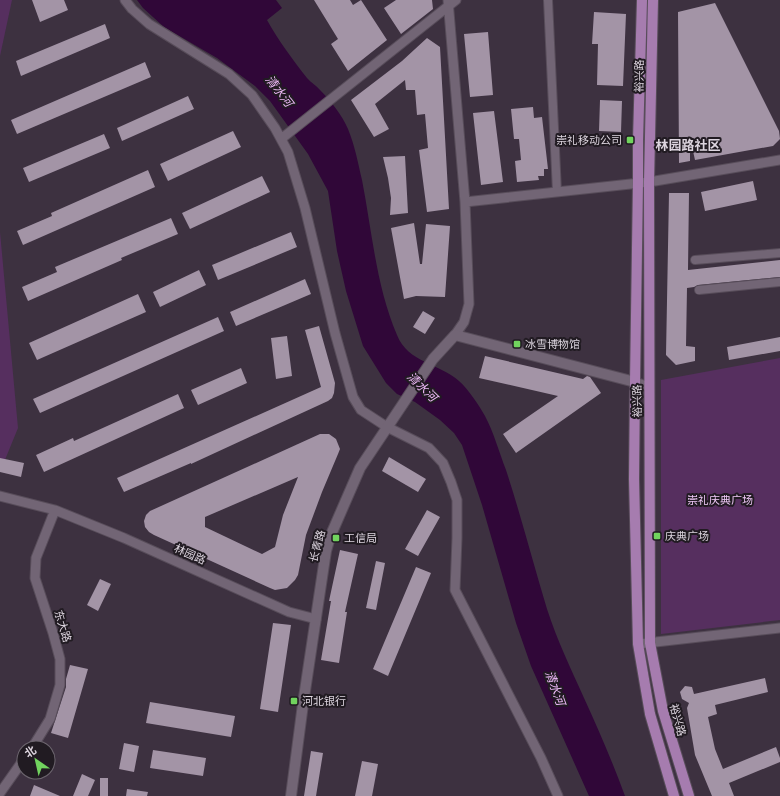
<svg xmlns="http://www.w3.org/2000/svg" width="780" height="796" font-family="Ubuntu,'Noto Sans SC',sans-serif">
  <rect width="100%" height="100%" fill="#3d3140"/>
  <path fill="#562f5f" d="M0,0h12l-12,56z
    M0,232l18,196 -18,44z
    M780,358v262l-119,14v-254z"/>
  <path fill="#300738" d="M137,0h139l6,8 -15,12c11,20 26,40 40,58 4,5 9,7 13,12 11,11 22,25 28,39 7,17 10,34 14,51 10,51 14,106 35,155 11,28 42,28 62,46 9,8 20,24 26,35 9,17 14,36 21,54 15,46 27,93 41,139 10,31 24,60 37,89 15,33 29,65 41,98h-36l-58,-130 -15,-43 -34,-118 -20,-60 -8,-12 -14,-13 -25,-18 -18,-8 -11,-11 -23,-37 -17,-55 -9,-40 -9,-60 -20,-37 -38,-53 -15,-15 -38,-28 -53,-31 -21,-19z"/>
  <path fill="#a394a6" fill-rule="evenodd" d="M32,0h32l4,10 -28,12z
    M314,0h36l3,5 8,-5 26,40 -39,31 -17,-27 7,-5z
    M396,0h36l1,9 -32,25 -17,-26z
    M715,3l64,128 1,8 -7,7 -78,14 -2,-9h-3v10l-11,2 -1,-151z
    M594,12l32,2 -3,72 -26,-1 1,-41h-6z
    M105,24l5,14 -89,38 -5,-15z
    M488,32l5,63 -23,2 -6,-63z
    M427,38l13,9 9,162 -22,3 -8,-62 9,-2 -3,-34 -8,1 -2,-25h-9l-1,-10 -30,24 14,25 -15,8 -23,-37 51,-39z
    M145,62l6,15 -134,57 -6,-14z
    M188,96l6,13 -72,32 -5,-13z
    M600,100l22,1 -1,31 -22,-1z
    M533,107l1,11 8,-1 6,52h-4v7h-6l1,4 -22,2 -2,-21 6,-1 -2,-21h-5l-3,-30z
    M494,111l9,71 -22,3 -8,-72z
    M233,131l8,16 -73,34 -8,-17z
    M104,134l6,14 -81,34 -6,-14z
    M405,156l3,57 -18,2 1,-17 -3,-20 -5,-21z
    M148,170l7,17 -132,58 -6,-14 35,-15 -1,-3z
    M262,176l8,16 -80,37 -8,-16z
    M753,181l4,19 -52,11 -4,-19z
    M669,193h20l-1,77 92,-10v17l-82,8 -4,2 -7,1 -1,58 9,1v14l-19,4 -10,-10z
    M171,218l7,16 -57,24 1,2 -94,41 -6,-14 35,-15 -2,-5z
    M414,223l6,41h2l4,-40 24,2 -5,71 -29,-1 -12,3 -13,-71z
    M291,232l6,15 -79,33 -6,-15z
    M199,270l7,15 -46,22 -7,-15z
    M305,279l6,15 -75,32 -6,-14z
    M138,294l8,18 -109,48 -8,-17z
    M423,311l12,7 -10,16 -12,-7z
    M218,317l6,14 -184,82 -7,-14z
    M319,326l16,57 -1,10 -2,5 -4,3 -137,63v-1l-67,29 -7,-14 204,-91 -16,-57z
    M287,336l5,40 -16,3 -5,-41z
    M780,337v14l-51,9 -2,-13z
    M485,356l98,23 4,-3 3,1 11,16 -85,60 -13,-19 55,-38 -79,-18z
    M241,368l6,15 -49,22 -7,-15z
    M178,394l6,14 -140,64 -8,-17 37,-17 1,3z
    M320,434h9l7,5 4,10 -2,5 -16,38 -16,43 -8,40 -3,5 -8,8 -12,2 -5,-2 -116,-53 -5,-3 -4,-5 -1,-6 2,-6 4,-4zM298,477l-15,38 -8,32 -13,7 -57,-27v-10z
    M389,457l37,22 -8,13 -36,-21z
    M0,458l24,5 -3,14 -21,-5z
    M427,510l13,7 -22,39 -13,-7z
    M340,550l18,4 -13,58h2l-8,51 -18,-3 10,-59h-2z
    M376,561l9,2 -9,47 -10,-2z
    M416,567l15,6 -43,103 -15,-7z
    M100,579l11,5 -13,27 -11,-6z
    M273,623l18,2 -13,87 -18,-3z
    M70,665l18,4 -20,69 -17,-5 15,-46v-8z
    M765,678l3,14 -53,13 2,9 -9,3 7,32 8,20 53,-22 4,11v4l-51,21 5,13h-22l-17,-41 -8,-47 2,-5 -7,-4 -2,-7 5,-6 7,1 2,7z
    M150,702l85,14 -4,21 -85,-14z
    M124,743l15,3 -5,26 -15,-3z
    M153,750l53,8 -3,18 -53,-8z
    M311,751l12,2 -7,43h-12z
    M362,761l16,3 -6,32h-17z
    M82,774l13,6 -7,16h-15z
    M100,778h8v18h-8z
    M34,785l26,11h-30z
    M127,789l21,3 -1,4h-21z"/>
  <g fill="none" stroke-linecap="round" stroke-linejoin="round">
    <g stroke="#584d5a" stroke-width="10">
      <path id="minor" d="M548,0l9,192
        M695,260l85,-7
        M699,290l81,-8"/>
    </g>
    <g stroke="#584d5a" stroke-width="11">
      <path id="tertiary" d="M125,0l7,9 17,15 80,50 23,21 23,33 13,24 17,56 30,125 18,64 8,13 26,17 42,21 14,15 8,19 6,18v38l-2,52 86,168 17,38
        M448,0l17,202 4,102 -5,18 -9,13
        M281,139l175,-139
        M465,202l184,-20 131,-22
        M635,382l14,5
        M0,496l55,14 69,28 165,74 27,7
        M638,644l142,-16
        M32,748l18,-29 10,-34v-26l-7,-26 -18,-55 1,-20 19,-48
        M0,793l24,-34"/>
    </g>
    <g stroke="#584d5a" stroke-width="12">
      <path id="secondary" d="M291,796l12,-92 23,-153 4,-14 30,-69 73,-109 22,-24 180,47"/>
    </g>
    <g stroke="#584d5a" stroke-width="12">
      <path id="primary" d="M642,0l-4,140v42l-3,200 -1,97 4,165 12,70 24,82
        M653,0l-4,182 1,461 13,68 26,85"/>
    </g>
    <use href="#minor" stroke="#726575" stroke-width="8"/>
    <use href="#tertiary" stroke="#726575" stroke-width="9"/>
    <use href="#secondary" stroke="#726575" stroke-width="10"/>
    <use href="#primary" stroke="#a67caf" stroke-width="10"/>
  </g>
  <g fill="#71d35e" stroke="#211b22" stroke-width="1.5">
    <rect x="626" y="136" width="8" height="8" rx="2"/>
    <rect x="513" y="340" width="8" height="8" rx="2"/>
    <rect x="653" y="532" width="8" height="8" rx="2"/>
    <rect x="332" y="534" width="8" height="8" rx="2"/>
    <rect x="290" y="697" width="8" height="8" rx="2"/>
  </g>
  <g text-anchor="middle" stroke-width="4" stroke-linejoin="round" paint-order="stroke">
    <g font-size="11" fill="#ddd5df" stroke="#211b22">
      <text transform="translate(639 76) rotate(-89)" y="4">裕兴路</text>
      <text transform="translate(637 401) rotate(-91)" y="4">裕兴路</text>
      <text transform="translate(317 546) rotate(-75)" y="4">长青路</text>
      <text transform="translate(190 554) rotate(24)" y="4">林园路</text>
      <text transform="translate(63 626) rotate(73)" y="4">东大路</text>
      <text transform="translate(678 720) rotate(75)" y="4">裕兴路</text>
    </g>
    <g font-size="11" fill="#ddd5df" stroke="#211b22" text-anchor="start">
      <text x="622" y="144" text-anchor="end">崇礼移动公司</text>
      <text x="525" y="348">冰雪博物馆</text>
      <text x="665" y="540">庆典广场</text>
      <text x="344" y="542">工信局</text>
      <text x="302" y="705">河北银行</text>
    </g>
    <g font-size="11" fill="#f0c9f8" stroke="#211b22">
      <text x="720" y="504">崇礼庆典广场</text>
    </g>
    <g font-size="12" font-style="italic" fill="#edb9f7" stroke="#211b22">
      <text transform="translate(279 91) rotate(52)" y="4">清水河</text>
      <text transform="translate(422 387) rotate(44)" y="4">清水河</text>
      <text transform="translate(555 688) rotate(70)" y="4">清水河</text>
    </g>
    <g font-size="13" font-weight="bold" fill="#ddd5df" stroke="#211b22">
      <text x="688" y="150">林园路社区</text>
    </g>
  </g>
  <g transform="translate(36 760) rotate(326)"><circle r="19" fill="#211b22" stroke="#6c656e"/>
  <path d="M0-3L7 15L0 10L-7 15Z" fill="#71d35e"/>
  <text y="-6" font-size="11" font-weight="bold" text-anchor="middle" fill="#ddd5df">北</text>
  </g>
</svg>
